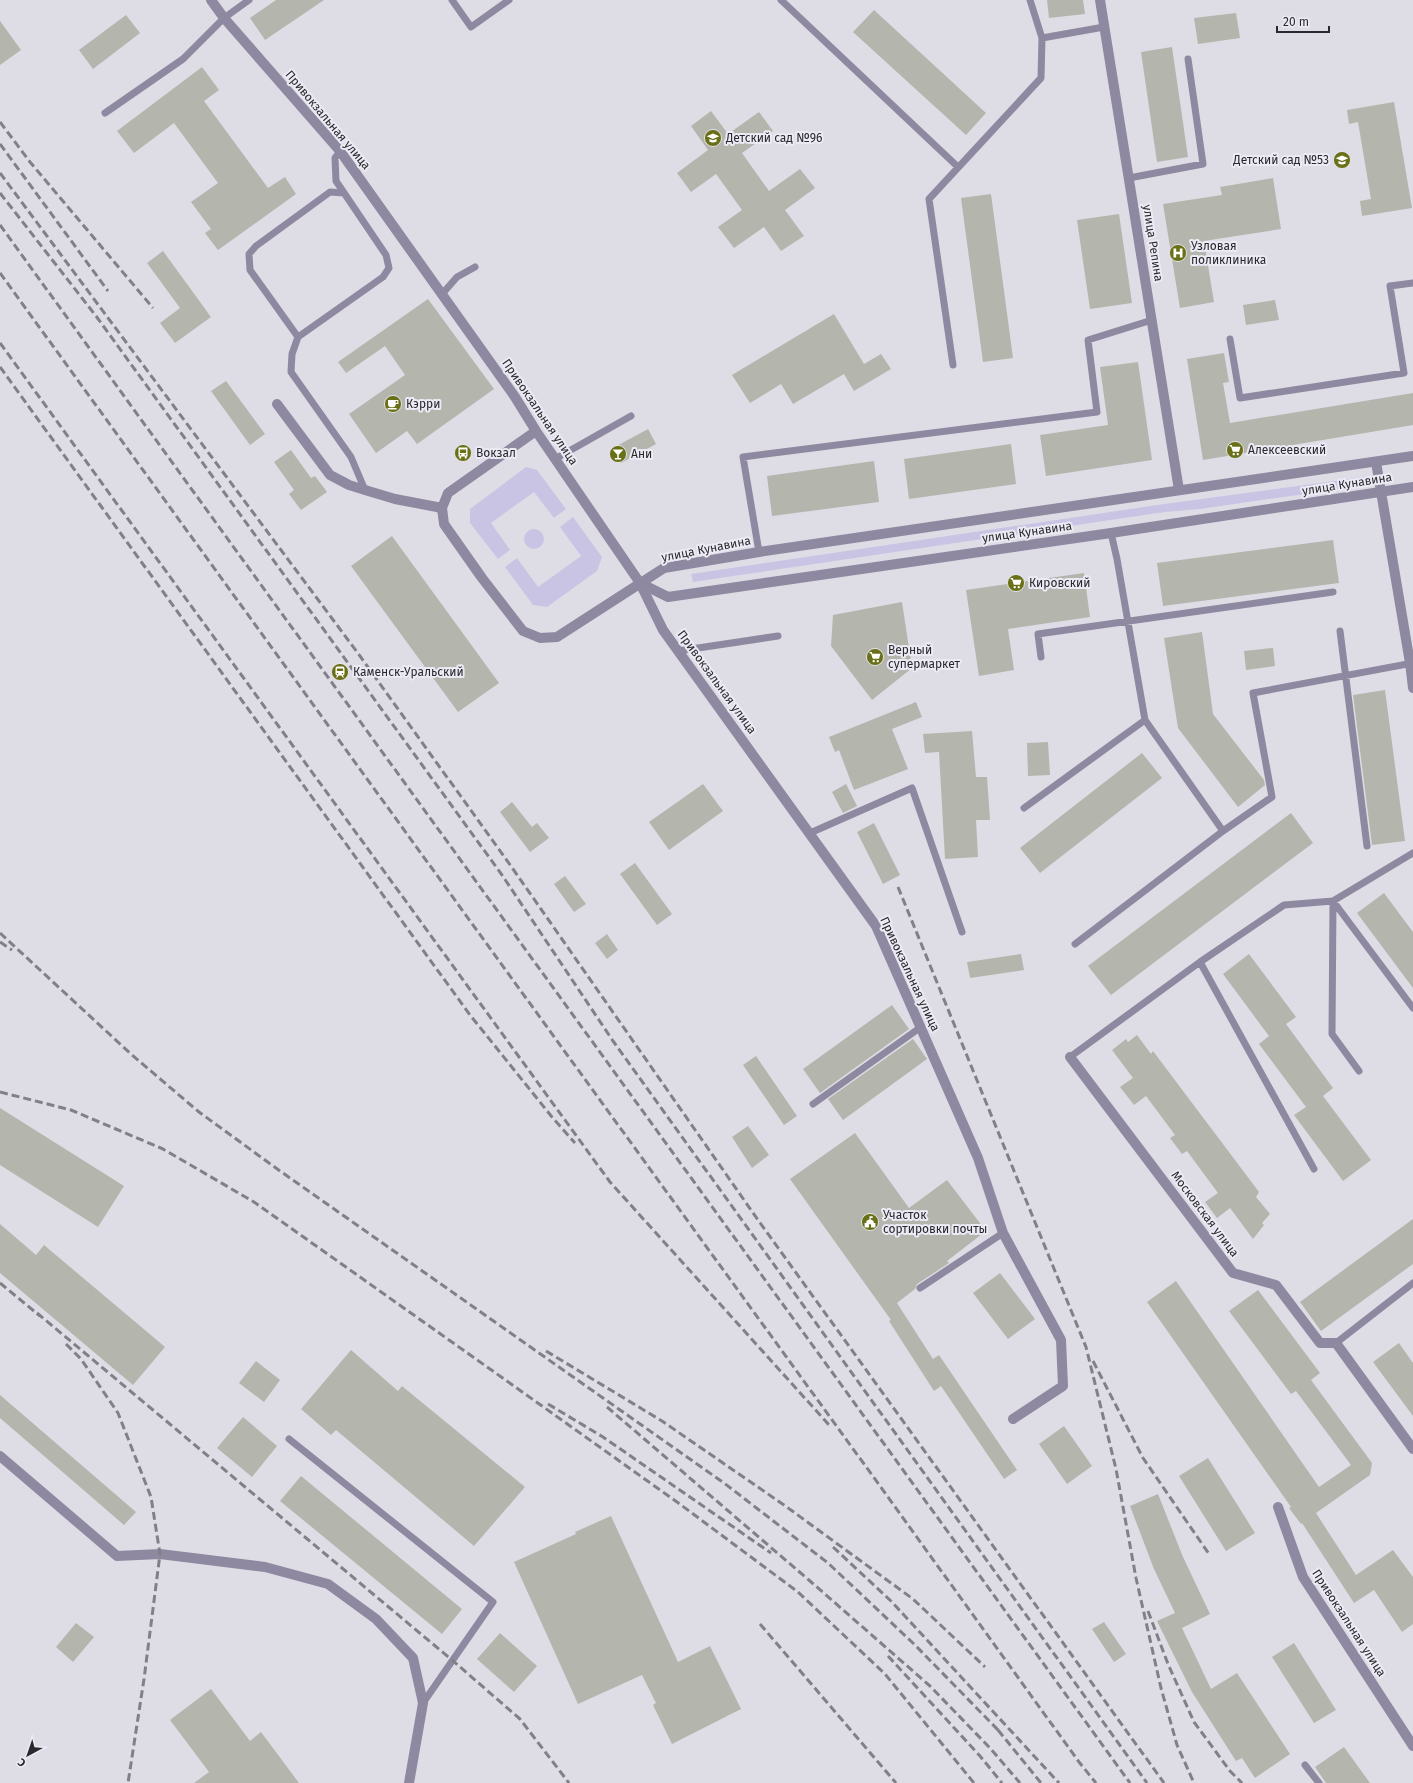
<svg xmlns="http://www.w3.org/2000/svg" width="1413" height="1783" font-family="'Fira Sans',sans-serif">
  <rect width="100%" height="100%" fill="#dedde6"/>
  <path fill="#cac4e4" d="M526,467l11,3 29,39 -12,9 -20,-26 -43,31 19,27 -12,9 -28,-36v-14z
    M1364,477l4,3 -2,5 -166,24 -35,3 -472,70 -2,-8 473,-70z
    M573,517l29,40 -5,14 -50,36 -14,-2 -28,-38 12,-9 21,29 43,-31 -21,-29z
    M524 539a10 10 0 1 1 20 0a10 10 0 1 1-20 0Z"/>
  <path fill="#b4b5ac" d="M276,0h48l-59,40 -15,-22z
    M1047,0h36l2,14 -36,4z
    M874,10l112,103 -20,22 -113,-103z
    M1236,13l4,25 -42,6 -4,-26z
    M126,15l14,18 -47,36 -14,-19z
    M0,21l21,29 -21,15z
    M1172,47l16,110 -31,5 -16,-110z
    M202,67l17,23 -15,11 64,87 17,-11 11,17 -78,56 -13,-17 6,-4 -20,-27 27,-19 -44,-60 -40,30 -17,-22z
    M1394,102l18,106 -50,8 -2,-15 11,-2 -13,-77 -9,2 -2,-14z
    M711,111l17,23 31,-22 14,19 -31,22 27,38 31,-22 15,19 -30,22 19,26 -23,15 -17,-24 -30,21 -16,-21 24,-17 -26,-36 -25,18 -14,-19 31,-23 -17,-24z
    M1273,178l8,51 -77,12 10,61 -34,6 -17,-104 59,-9 -2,-8z
    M991,194l22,164 -30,4 -22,-164z
    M1119,214l13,89 -42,6 -13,-89z
    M163,251l48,66 -36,26 -15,-20 20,-15 -33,-45z
    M428,299l66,90 -77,55 -10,-13 -31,22 -27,-39 56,-39 -20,-29 -39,27 -8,-11z
    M1275,300l4,20 -33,5 -3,-20z
    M834,314l30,50 17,-10 10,15 -37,22 -10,-17 -51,30 -12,-20 -31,19 -18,-28z
    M1224,353l5,29 -6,1 7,40 183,-30v32l-210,35 -16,-101z
    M1138,362l14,98 -106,16 -6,-41 68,-10 -8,-58z
    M226,381l39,53 -15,11 -39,-54z
    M648,429l8,15 -35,19 -8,-15z
    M1011,444l5,40 -107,15 -5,-40z
    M291,450l20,28 4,-2 12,16 -26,18 -12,-16 5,-4 -20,-28z
    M874,461l5,41 -107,14 -5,-40z
    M392,536l107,147 -41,29 -107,-146z
    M1333,540l6,43 -176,23 -6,-43z
    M1084,573l6,44 -82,12 6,41 -35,6 -13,-86z
    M902,602l10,66 -40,32 -41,-54 2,-31z
    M1202,632l11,82 51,66 1,5 -27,22 -60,-79 -14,-90z
    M1273,648l2,18 -29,4 -2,-19z
    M1385,690l20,151 -33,4 -19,-150z
    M916,702l6,15 -30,12 16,40 -54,21 -15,-40 -4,2 -6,-15z
    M972,731l4,46h11l3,43h-14l2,37 -33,2 -6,-107 -14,1 -2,-19z
    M1048,742l2,33 -22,1 -1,-33z
    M1142,753l20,25 -122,95 -20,-25z
    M703,784l20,27 -54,39 -20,-28z
    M846,784l11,22 -14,7 -11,-21z
    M512,802l20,25 5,-4 12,15 -19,14 -30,-40z
    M1291,813l22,30 -202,152 -23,-29z
    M874,823l26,52 -17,9 -26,-52z
    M635,863l37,51 -15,11 -37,-51z
    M565,876l21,28 -12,8 -20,-28z
    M1384,893l29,39v56l-56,-75z
    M607,934l11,16 -11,9 -12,-16z
    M1021,954l3,16 -54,8 -3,-16z
    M1249,954l47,63 -10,7 47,64 -10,8 48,64 -28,21 -49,-66 12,-8 -47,-63 10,-8 -46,-62z
    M892,1005l17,24 -89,64 -17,-24z
    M1137,1035l14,19 2,-3 106,141 -3,5 14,17 -8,9 2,2 -11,14 -23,-31 -13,10 -12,-16 13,-9 -31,-42 -5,3 -12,-16 5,-3 -29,-39 -12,9 -14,-18 13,-9 -21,-28 14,-11 2,3z
    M913,1039l14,20 -84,61 -15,-21z
    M756,1056l41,60 -13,9 -41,-60z
    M0,1108l124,78 -26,41 -98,-62z
    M748,1126l21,29 -17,13 -20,-31z
    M855,1133l54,75 38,-28 39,51 -39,30 2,2 -32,21 -2,5 -18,14 36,56 6,-4 78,115 -13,9 -63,-93 -7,5 -45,-70 2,-1 -101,-141z
    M1413,1219v45l-92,67 -21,-29z
    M0,1224l36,31 8,-10 121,102 -32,38 -133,-112z
    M1000,1273l35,46 -27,20 -35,-46z
    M1176,1281l143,206 32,-22 -55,-74 -5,3 -62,-83 29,-21 62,83 -9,7 61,83 -2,12 -54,38 40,62 37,-25 20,27v47l-11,8 -28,-42 -20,13 -52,-80 -1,1 -12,-16 2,-1 -144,-205z
    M1399,1343l14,20v53l-40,-54z
    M351,1350l47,41 4,-5 123,101 -51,59 -138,-116 -5,5 -30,-26z
    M256,1361l24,19 -16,22 -25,-19z
    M0,1395l136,117 -12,13 -124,-107z
    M243,1417l34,29 -25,31 -35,-29z
    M1064,1426l28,40 -25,18 -28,-40z
    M1208,1458l47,75 -29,18 -47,-75z
    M301,1476l161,133 -20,25 -162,-133z
    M1158,1494l25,63 27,57 -28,14 29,61 26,-16 53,81 -35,24 -13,-20 -6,3 -44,-69 -35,-71 18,-8 -21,-44 -24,-63z
    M611,1516l67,146 32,-16 31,63 -69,35 -19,-39 3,-2 -14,-28 -64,29 -64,-142 62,-28 -1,-2z
    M1104,1622l22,32 -12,8 -22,-33z
    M76,1623l18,14 -21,25 -17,-15z
    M500,1633l37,33 -23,26 -37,-33z
    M1294,1643l42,67 -22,13 -42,-66z
    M211,1689l39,52 11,-9 38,51h-105l15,-11 -39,-52z
    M1344,1747l26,36h-44l-11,-16z"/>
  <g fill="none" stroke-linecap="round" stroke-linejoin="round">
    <path stroke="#8e89a0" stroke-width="7" d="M452,0l19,27 38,-27
      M781,0l177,167
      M1030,0l12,38
      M105,113l78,-54 41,-41 25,-18
      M340,151l-5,7 1,23 50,74 3,13 -6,9 -85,60 -6,17 -1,18 60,85 14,33
      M1129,178l74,-14 -15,-105
      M443,293l14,-16 18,-10
      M298,337l-48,-67 -1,-16 7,-8 74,-54 14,1
      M1230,339l10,59 164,-25 -14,-87 23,-3
      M953,365l-24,-166 112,-121 1,-40 62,-11
      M555,459l76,-43
      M1111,533l6,26 28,161 78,111
      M759,552l-16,-95 354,-45 -9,-72 64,-20
      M1340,631l27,215
      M678,651l100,-15
      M1041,657l-3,-23 295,-42
      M1024,808l121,-88
      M810,833l102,-45 50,144
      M1333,901l-1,133 27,37
      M1333,901l80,107
      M1075,944l148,-113 49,-34 -19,-104 160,-30
      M1200,962l114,207
      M1070,1057l130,-95 84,-57 49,-4 80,-48
      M813,1104l108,-77
      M920,1288l83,-55
      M1336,1343l77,-60
      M289,1439l204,163 -70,101
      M1305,1765l14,18"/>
    <path stroke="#8e89a0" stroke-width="10" d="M1100,0l79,490
      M277,404l53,71 19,10 16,5 30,9 47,9
      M640,583l23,47 213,296 102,232 25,75 58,107 2,46 -50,33
      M1070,1057l163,216 43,12 44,58h16l77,106
      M0,1456l117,100 43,-2 105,13 63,17 48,35 37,39 10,45 -14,80
      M1278,1507l25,70 110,169"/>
    <path stroke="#8e89a0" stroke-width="10" d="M211,0l13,18 116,133 175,246 21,34 104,152 28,14 443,-64 302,-46
      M536,431l-88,62 -6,15 2,16 38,54 41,53 17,7 17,-1 107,-69 95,-16 654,-96
      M1376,462l34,201 3,25"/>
    <path stroke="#818087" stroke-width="3" stroke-dasharray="8 4" stroke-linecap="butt" d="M0,122l30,40 123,146
      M0,144l108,147
      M0,173l360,483 153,213 245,351 406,563
      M0,193l96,123 406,559 111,166 534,742
      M0,225l1130,1558
      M0,273l880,1213 199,276 17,21
      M0,343l610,839 220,244
      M0,367l470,648 82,102 23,26
      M898,887l188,460 30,122 20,109 25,110 16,57 17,38
      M0,933l132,122 67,57 81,59 444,312 104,80 86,81 87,89
      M0,942l12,8
      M0,1092l71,18 92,39 91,53 236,167 187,133 121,90 87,82 89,109
      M0,1283l40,33
      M37,1313l415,347 68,59 49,64
      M66,1344l15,15 37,54 33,84 9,57 -16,125 -16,104
      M546,1351l116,70 122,84 129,94 72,68
      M1093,1361l50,97 66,96
      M548,1404l55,33 168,116
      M607,1407l203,174 120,105 60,62 30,35
      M833,1547l58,54 168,182
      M1148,1611l20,53 26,58 36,49 12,12
      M760,1624l136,159
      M888,1656l92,100 22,27
      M998,1730l43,53"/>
  </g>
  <defs>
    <g id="school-disc" transform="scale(0.9)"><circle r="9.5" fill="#697017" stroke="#eceaf4"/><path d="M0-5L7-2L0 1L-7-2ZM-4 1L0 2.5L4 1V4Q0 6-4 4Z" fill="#fff"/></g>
    <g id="hospital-disc" transform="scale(0.9)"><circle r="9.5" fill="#697017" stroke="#eceaf4"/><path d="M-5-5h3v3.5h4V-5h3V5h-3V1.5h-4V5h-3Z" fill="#fff"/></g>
    <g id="cafe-disc" transform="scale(0.9)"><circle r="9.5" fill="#697017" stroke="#eceaf4"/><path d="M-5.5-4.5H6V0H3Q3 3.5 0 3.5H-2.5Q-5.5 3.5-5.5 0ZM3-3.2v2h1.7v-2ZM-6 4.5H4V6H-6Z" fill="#fff"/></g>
    <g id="supermarket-disc" transform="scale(0.9)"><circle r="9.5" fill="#697017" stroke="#eceaf4"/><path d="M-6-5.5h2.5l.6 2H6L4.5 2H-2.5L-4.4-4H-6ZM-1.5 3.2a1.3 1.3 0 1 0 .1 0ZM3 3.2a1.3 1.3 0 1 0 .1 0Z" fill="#fff"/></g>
    <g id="bus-disc" transform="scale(0.9)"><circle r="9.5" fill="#697017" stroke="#eceaf4"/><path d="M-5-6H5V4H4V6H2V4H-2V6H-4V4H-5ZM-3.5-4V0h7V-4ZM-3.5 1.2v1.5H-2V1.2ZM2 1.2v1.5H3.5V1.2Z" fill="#fff"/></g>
    <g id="bar-disc" transform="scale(0.9)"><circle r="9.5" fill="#697017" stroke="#eceaf4"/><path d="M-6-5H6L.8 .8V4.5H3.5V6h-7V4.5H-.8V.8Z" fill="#fff"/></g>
    <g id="station-disc" transform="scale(0.9)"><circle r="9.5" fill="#697017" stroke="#eceaf4"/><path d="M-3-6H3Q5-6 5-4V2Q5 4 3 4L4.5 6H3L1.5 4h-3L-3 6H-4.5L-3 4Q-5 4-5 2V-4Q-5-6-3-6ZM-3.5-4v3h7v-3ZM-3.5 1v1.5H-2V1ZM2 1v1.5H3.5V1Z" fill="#fff"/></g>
    <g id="civic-disc" transform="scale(0.9)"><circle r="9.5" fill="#697017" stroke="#eceaf4"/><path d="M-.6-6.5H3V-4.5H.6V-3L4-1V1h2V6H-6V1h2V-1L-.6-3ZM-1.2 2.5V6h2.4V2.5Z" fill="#fff"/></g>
  </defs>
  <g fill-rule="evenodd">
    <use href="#school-disc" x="713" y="138"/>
    <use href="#school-disc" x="1342" y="160"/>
    <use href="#hospital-disc" x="1178" y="253"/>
    <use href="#cafe-disc" x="393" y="404"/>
    <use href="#supermarket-disc" x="1235" y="450"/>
    <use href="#bus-disc" x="463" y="453"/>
    <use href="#bar-disc" x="618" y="454"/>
    <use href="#supermarket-disc" x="1016" y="583"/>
    <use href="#supermarket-disc" x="875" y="657"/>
    <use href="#station-disc" x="340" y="672"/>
    <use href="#civic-disc" x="870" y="1222"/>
  </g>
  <g text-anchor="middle" stroke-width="4" stroke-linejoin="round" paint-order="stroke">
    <g font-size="12" fill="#29282c" stroke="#eceaf4">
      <text transform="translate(328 120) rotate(50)" y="4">Привокзальная улица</text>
      <text transform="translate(1153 243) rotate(81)" y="4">улица Репина</text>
      <text transform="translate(540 412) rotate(56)" y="4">Привокзальная улица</text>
      <text transform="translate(1347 484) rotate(-9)" y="4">улица Кунавина</text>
      <text transform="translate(1027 532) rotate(-8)" y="4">улица Кунавина</text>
      <text transform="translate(706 549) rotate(-11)" y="4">улица Кунавина</text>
      <text transform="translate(717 682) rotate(54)" y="4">Привокзальная улица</text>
      <text transform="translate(910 974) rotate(65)" y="4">Привокзальная улица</text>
      <text transform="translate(1205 1214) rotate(53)" y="4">Московская улица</text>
      <text transform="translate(1349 1623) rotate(57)" y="4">Привокзальная улица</text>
    </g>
    <g font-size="12" fill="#29282c" stroke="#eceaf4" text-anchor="start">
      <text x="726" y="142">Детский сад №96</text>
      <text x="1329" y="164" text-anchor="end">Детский сад №53</text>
      <text x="1191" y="250">Узловая<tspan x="1191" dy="14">поликлиника</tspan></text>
      <text x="406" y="408">Кэрри</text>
      <text x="1248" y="454">Алексеевский</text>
      <text x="476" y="457">Вокзал</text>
      <text x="631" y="458">Ани</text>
      <text x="1029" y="587">Кировский</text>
      <text x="888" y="654">Верный<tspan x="888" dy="14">супермаркет</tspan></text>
      <text x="353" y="676">Каменск-Уральский</text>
      <text x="883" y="1219">Участок<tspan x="883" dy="14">сортировки почты</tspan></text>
    </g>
  </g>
  <g transform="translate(28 1755) rotate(220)" stroke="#eceaf4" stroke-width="3" paint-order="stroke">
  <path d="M0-3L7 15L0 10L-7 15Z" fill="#29282c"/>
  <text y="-6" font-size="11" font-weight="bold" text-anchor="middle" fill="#29282c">С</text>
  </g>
  <path d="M1277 26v6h52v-6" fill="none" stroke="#29282c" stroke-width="2"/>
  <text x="1283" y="26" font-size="12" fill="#29282c" stroke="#eceaf4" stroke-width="3" paint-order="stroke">20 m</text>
</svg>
